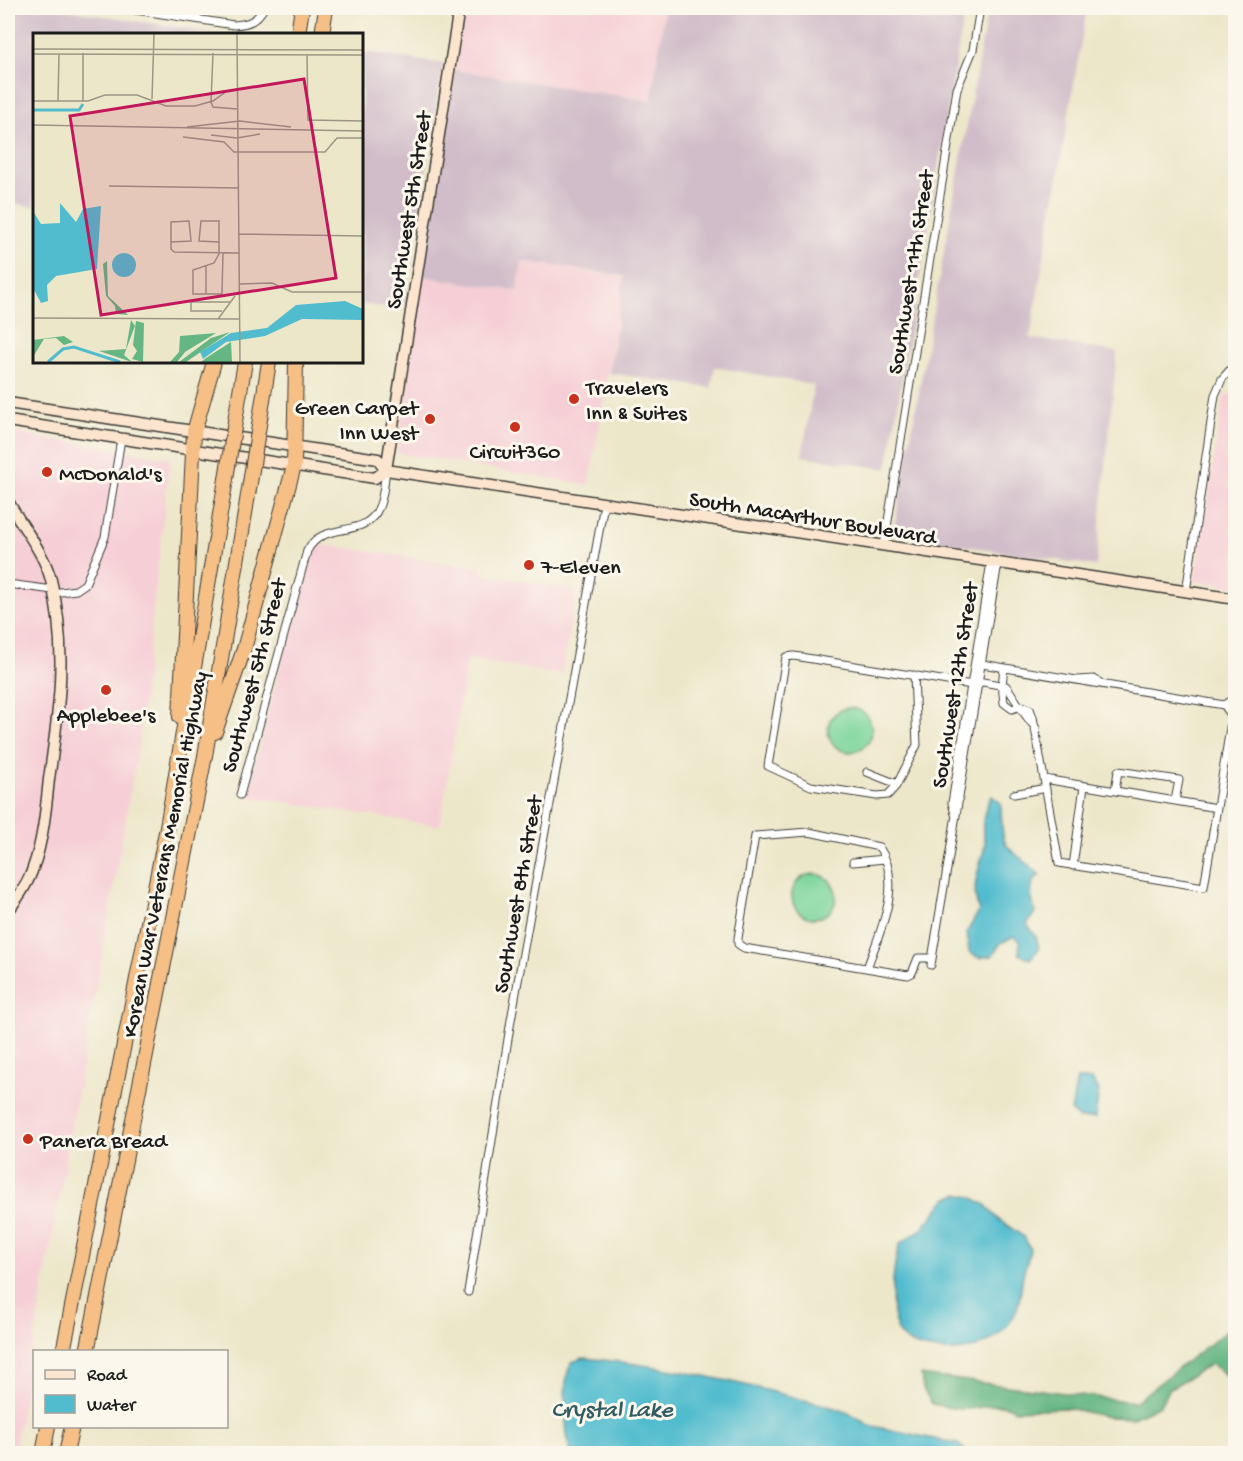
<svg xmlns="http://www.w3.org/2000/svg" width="1243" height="1461" font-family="'Gochi Hand',sans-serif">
  <rect width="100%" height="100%" fill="#fbf7ec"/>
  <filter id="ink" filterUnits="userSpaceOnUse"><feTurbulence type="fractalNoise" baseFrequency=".0167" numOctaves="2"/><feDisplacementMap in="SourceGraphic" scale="12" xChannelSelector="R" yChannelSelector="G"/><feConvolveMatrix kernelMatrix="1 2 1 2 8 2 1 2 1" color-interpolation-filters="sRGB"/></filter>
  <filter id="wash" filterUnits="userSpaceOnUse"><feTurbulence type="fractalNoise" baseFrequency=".008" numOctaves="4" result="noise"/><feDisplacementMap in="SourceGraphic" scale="24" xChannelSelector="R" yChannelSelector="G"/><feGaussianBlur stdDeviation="1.35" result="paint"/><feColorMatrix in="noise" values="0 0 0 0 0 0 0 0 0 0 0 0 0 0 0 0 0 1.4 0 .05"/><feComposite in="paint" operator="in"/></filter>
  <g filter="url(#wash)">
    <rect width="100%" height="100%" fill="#ede7ca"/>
    <path fill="#f6cfd6" d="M464,8h201l-14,93 -197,-31z
      M521,260l103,17 -35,208 -192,-32 25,-177 94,15z
      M1224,394l11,2v191l-40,-6z
      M8,432l162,26 -32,290 -124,706 -6,-1z
      M318,544l164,24v6l94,16 -14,85 -95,-16 -27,167 -194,-30 60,-227z"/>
    <path fill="#d1bdc9" d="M8,8h46l165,26h-185v173l-26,-5z
      M665,8h300l-78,461 -85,-13 12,-71 -99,-18 -4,21 -102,-15 15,-97 -102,-15 -5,30 -95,-15 32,-206 197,31z
      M988,8h99l-57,330 87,14 -21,214 -203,-31z
      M362,52l81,12 -40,247 -41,-7z"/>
    <path fill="#7cd59b" stroke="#4c785c" stroke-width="1.5" d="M828 730a22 22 0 1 1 44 0a22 22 0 1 1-44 0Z
      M792 896a22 22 0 1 1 44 0a22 22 0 1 1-44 0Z"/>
    <path fill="#65b683" stroke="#406950" stroke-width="1.5" d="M1235,1324v58l-24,-18 -42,25 -9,16 -27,13 -25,-1 -41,-9 -52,2c-16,-11 -35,0 -53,-1 -10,0 -20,-3 -30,-5l-9,-15 -2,-14 214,27z"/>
    <path fill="#51bcce" stroke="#366c75" stroke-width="1.5" d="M992,796l9,7c1,54 4,38 39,72l-7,6 -2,14 4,17 -8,13 9,11 3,13 -9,10 -11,-5 1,-13 -6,-5 -13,7 -9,13 -13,2 -10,-6 -2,-20 12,-21c-9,-25 0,-41 6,-65 1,-4 -1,-9 -2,-14 -1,-13 2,-25 9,-36z
      M1077,1079l15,1 7,10 -4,28 -16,1 -8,-8z
      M957,1194l15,3 12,7 14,15 26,18 6,11c0,9 -5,18 -7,27 -2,12 -2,24 -7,36 -15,32 -47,44 -80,39 -13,-2 -28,-4 -36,-16 -13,-19 -7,-69 0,-90l23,-16 23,-29z
      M583,1358c71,6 148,22 217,41 24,6 49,10 68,26l90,19 10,9h-397c-6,-19 -10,-73 1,-91z"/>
  </g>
  <g filter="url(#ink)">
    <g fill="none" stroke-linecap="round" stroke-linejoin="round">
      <g stroke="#3b3a36" stroke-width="9">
        <path id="street" d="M123,8l111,17c15,-1 22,-4 30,-17
          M884,546l73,-457 16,-39 7,-42
          M8,584l45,6
          M1186,592l29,-197 7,-16 14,-16
          M53,593l23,-3 9,-6 20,-47 16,-98
          M982,664l242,41 8,11 -28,171 -145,-24 -26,-146 -3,-8 -9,-3 -9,3 -8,-6 -2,-18 2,-17
          M914,675l3,70 -21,41 -8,9 -11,1 -66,-10 -43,-20 18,-109 8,-1 184,30
          M1077,680l17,-1 8,5
          M977,681l29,5c11,14 17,29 30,42
          M1224,705l12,-8
          M867,772l30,12
          M1044,779l173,29
          M1115,791l3,-20 61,9 -4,21
          M1014,794l32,-6
          M240,795l67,-244c16,-32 58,-10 72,-44 5,-11 5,-25 7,-37
          M955,814l-3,-11 39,-241
          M853,862l32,-3
          M1073,866l11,-80
          M931,965l67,-402
          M867,968c13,-36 37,-85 12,-121l-70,-15 -54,4 -17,102v6l6,4 164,27 4,-2 6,-15h14
          M468,1292l43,-272 93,-516"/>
      </g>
      <g stroke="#3b3a36" stroke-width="13">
        <path id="secondary" d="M8,403l370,56 8,11
          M8,421l367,57 11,-8 850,129
          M386,470l73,-462
          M8,501c14,26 36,51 43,79 17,68 8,131 -2,199 -3,29 -6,62 -16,89 -5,16 -15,30 -25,43"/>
      </g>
      <g stroke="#3b3a36" stroke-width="16">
        <path id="highway" d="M298,34l4,-26
          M322,34l4,-26
          M236,415l9,-53
          M260,419l9,-57
          M180,717l14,-285 20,-70
          M215,732l29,-83 50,-183 2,-104
          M63,1352l104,-525 59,-348
          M87,1352l118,-596 45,-273
          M43,1454l5,-28
          M66,1454l6,-28"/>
      </g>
      <use href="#street" stroke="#fff" stroke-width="7"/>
      <use href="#secondary" stroke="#fbe5cf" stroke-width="10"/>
      <use href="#highway" stroke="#f5bf86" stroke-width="14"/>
      <g stroke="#3b3a36" stroke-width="16" stroke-linecap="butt">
        <path id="highway-bridge" d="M226,479l10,-64
          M250,483l10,-64"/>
      </g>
      <use href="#highway-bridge" stroke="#f5bf86" stroke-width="14"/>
    </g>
  </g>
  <g fill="#c8321e" stroke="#fbf7ec" stroke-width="2">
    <circle cx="574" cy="399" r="6"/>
    <circle cx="430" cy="419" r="6"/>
    <circle cx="515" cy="427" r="6"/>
    <circle cx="47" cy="472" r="6"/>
    <circle cx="529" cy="565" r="6"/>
    <circle cx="106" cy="690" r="6"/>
    <circle cx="28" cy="1139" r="6"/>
  </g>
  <g text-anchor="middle" stroke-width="6" stroke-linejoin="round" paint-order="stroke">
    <g font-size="22" fill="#1c1c1c" stroke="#fbf7ec">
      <text transform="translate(407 210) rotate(-81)" y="8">Southwest 5th Street</text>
      <text transform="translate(909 272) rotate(-81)" y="8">Southwest 11th Street</text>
      <text transform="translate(813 516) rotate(9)" y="8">South MacArthur Boulevard</text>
      <text transform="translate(252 675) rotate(-75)" y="8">Southwest 5th Street</text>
      <text transform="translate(953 685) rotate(-81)" y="8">Southwest 12th Street</text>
      <text transform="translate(163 854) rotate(-79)" y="8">Korean War Veterans Memorial Highway</text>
      <text transform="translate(516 894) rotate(-80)" y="8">Southwest 8th Street</text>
    </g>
    <g font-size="22" fill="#1c1c1c" stroke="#fbf7ec" text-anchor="start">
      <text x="586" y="394">Travelers<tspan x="586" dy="25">Inn &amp; Suites</tspan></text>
      <text x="418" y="414" text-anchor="end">Green Carpet<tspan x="418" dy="25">Inn West</tspan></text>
      <text x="515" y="458" text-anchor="middle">Circuit360</text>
      <text x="59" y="480">McDonald's</text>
      <text x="541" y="573">7-Eleven</text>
      <text x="106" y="721" text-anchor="middle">Applebee's</text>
      <text x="40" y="1147">Panera Bread</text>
    </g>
    <g font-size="24" font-style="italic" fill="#315c63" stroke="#fbf7ec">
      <text x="612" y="1416">Crystal Lake</text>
    </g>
  </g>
  <g transform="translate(33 33)">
    <rect width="330" height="330" fill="#ede7ca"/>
    <path d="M74,228l1,35 20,19 -12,-1 -1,-8 -9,-10 -3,-32zM98,287l4,6 -11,29 8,7 -33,-11 27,-2zM103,288l8,2 -1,39 -11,-3 5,-8 -4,-6zM197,299l-44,30h-7l32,-24zM183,300l-31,19 -8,10h-7l9,-10 1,-16zM31,303l9,6 -9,3 -8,-7 -12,1 -11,18v-17zM198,309l1,20h-31l5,-4z" fill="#65b683"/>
    <path d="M27,170l16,19 7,-13 18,-3 -4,63 -41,7 -9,9 1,16 -7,2 -8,-15v-77l8,13 19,-1zM79 232a12 12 0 1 1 24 0a12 12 0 1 1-24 0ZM312,268l18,8v11l-61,-1 -37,17 -39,6 -23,17 -3,-7 31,-19 36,-5 29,-23z" fill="#51bcce"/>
    <path fill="none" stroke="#51bcce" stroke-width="3" d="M0,77h46l4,-6M15,329l15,-13 11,-2 46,15"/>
    <path fill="none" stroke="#999684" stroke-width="1.5" d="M204,1l3,328M0,16l330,1M0,21l330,1M274,22l1,65 55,1M119,66l2,-65M0,68h55l17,-6h32l29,11h29l18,-5 14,-10 11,-1M25,68l1,-47M50,68v-48M178,69l2,-49M178,69l2,5 24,2M0,92l330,6M154,94l53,-6 51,6M178,102l26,3 23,-4M150,104l41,5 10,10h91l12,-14h26M76,153l130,2M206,201l124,2M138,209l20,-1 -2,-20 -18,1v27l3,3M141,219l65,1M187,219l-6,11 -21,7v24h29l1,-41M186,220v-32h-18l-2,20 20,1M206,251l33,-1 20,9h71M173,261v-28M189,278h-31v-9h40M0,285l207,1M185,286l17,-23"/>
    <path fill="#c2185b" fill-opacity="0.15" stroke="#c2185b" stroke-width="3" d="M271,46l32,199 -235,37 -31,-199z"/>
    <rect width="330" height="330" fill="none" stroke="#1c1c1c" stroke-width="3"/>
  </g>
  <rect width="1243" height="1461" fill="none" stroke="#fbf7ec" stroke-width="30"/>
  <rect x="33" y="1350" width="195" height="78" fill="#fbf7ec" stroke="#a29f99" stroke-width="1.5"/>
  <rect x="45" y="1370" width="30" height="9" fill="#fbe5cf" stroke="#a29f99" stroke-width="1.5"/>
  <text x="87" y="1380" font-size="18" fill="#1c1c1c">Road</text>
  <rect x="45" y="1395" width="30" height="18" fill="#51bcce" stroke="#a29f99" stroke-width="1.5"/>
  <text x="87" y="1410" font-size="18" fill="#1c1c1c">Water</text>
</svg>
